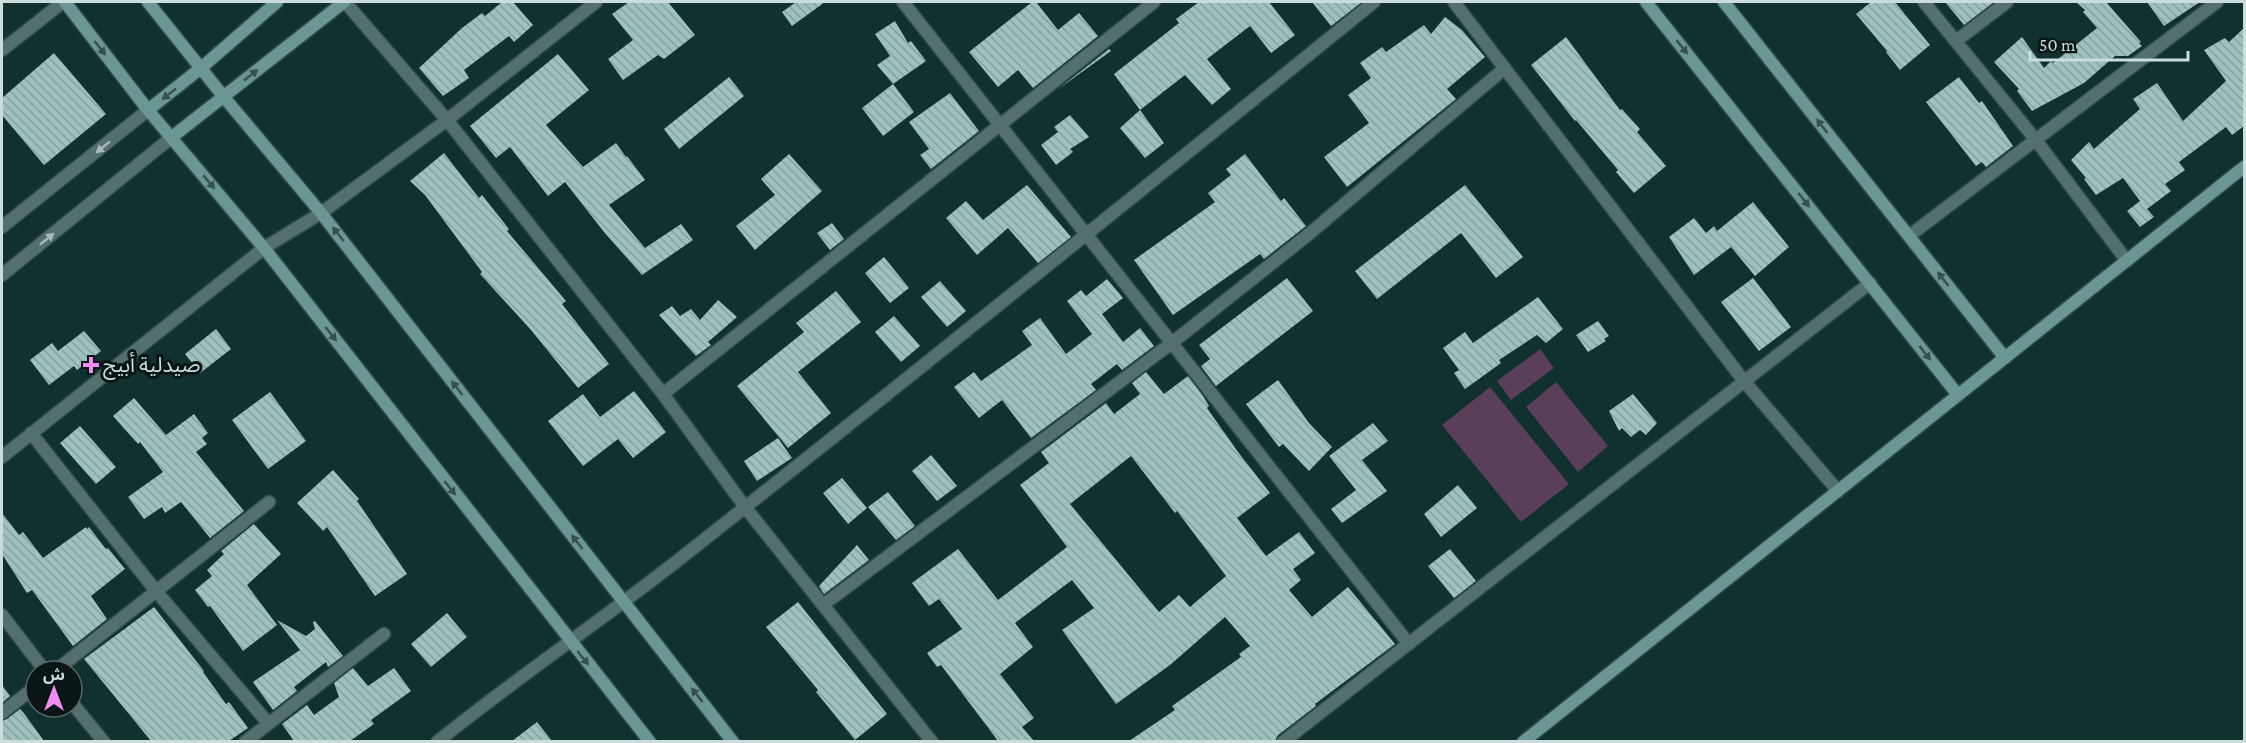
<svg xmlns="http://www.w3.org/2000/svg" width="2246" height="743" font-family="'Crimson Pro','Noto Sans Arabic',serif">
  <defs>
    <pattern id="building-back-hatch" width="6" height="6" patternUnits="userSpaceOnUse" patternTransform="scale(1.5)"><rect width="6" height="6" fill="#9ec1be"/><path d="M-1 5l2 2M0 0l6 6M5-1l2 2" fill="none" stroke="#86a19f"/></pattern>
  </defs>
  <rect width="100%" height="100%" fill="#11312f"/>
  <path fill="#5a3e5a" d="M1540,349l14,19 -43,32 -14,-19z
    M1556,382l52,64 -30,26 -52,-65z
    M1490,387l79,97 -48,38 -79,-97z"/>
  <path fill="url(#building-back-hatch)" fill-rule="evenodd" d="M502,2h11l20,23 -19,17 -5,-6 -45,34 5,8 -26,18 -24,-28 43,-40 20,-15 3,3z
    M629,2h39l27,33 -31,24 -6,-4 -35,25 -15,-21 25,-19 -21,-26z
    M796,2h29l-33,24 -10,-14z
    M1032,2h4l22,28 21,-17 19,23 -65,52 -15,-18 -20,17 -29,-35z
    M1199,2h70l26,33 -24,18 -21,-27 -43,33 24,30 -19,16 -27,-30 -45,35 24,33 -19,15 -25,-30 20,-18 -26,-36 65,-51 -3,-4z
    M1312,2h50l-31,24z
    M1871,2h24l35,43 -30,25 -14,-18 1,-1 -31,-37z
    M1945,2h49l-30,23z
    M2076,2h30l35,40 -2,1 3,3 -14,10h-13l-31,27 -52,28 -15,-20 2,-2 -25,-27 28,-25 22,31 7,-7 2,2 44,-35 -14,-16 2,-2z
    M2147,2h53l-36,24z
    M1445,17l17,13 23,27 -38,32 9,10 -109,88 -23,-30 45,-34 -21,-28 23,-17 -11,-15 22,-16 4,5 38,-27 7,9z
    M895,21l13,22 3,-2 15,20 -33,23 -16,-19 13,-9 -15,-22z
    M2244,28v98l-12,9 -6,-8 -47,35 6,8 -20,14 6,7 -24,18 7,8 -14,10 -13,-16 13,-10 -17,-23 -27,17 -12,-16 2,-1 -15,-18 18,-18 5,7 46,-40 -7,-10 24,-16 26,38 43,-40 -22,-31 21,-12 4,4z
    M1566,37l54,73 2,-1 18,20 -3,3 29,34 -32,27 -18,-21 2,-2 -42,-50 -1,1 -44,-56z
    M1109,49l2,2 -54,39z
    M54,53l52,61 -62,51 -42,-50v-17z
    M558,54l31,36 -43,35 37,42 33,-24 10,14 1,-1 18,24 -36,25 36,43 36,-24 12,16 -51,35 -38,-43 -39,-50 -17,14 -38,-49 -14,11 -26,-32z
    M729,77l15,19 -65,53 -15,-20z
    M1959,77l20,26 3,-2 31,45 -27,21 -4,-5 -6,4 -50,-64z
    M893,84l21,28 -31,24 -21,-28z
    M950,93l29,38 -48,38 -11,-14 9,-6 -20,-27z
    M1070,115l19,22 -19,12 3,3 -17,13 -15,-20 17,-13 -4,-5z
    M444,153l35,45 3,-3 27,34 -2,2 59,70 -4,3 47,60 -31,24 -47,-58 -51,-56 2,-2 -57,-77 -15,-14z
    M789,154l33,37 -67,59 -19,-24 39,-31 -14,-16z
    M1245,154l36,47 3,-3 22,28 -42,33 -4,-5 -87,61 -39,-55 81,-58 -7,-9 23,-18 -5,-6z
    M1027,185l44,52 -33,26 -30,-35 -31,27 -31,-37 20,-17 17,19z
    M1465,185l58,72 -27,21 -35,-45 -84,66 -22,-28z
    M1753,202l36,45 -34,29 -24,-29 -37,28 -25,-38 25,-19 12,15 8,-7 3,5z
    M832,223l12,16 -14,11 -13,-17z
    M884,257l25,31 -19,15 -25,-30z
    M1287,278l26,33 -97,75 -15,-20 9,-7 -11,-14z
    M1753,278l38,49 -32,24 -38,-49z
    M1107,279l16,19 -21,16 21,28 17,-14 14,18 -32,24 -5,-6 -26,20 5,6 -65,48 -29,-38 -23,18 -25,-31 20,-15 7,9 51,-36 -10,-14 18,-13 26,36 26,-20 -25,-33 14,-11 5,6z
    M940,281l26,30 -19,16 -26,-30z
    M836,291l25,31 -63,50 33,41 -43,35 -51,-62 67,-54 -8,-9z
    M1538,297l25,32 -17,14 -9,-8 -38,25 2,3 -36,26 -11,-16 5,-3 -16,-22 22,-16 8,11z
    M718,300l19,17 -29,25 3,3 -15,11 -37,-41 13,-9 8,10 11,-7 9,11z
    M894,316l26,30 -19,16 -26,-30z
    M1598,321l11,15 -5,3 2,2 -18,11 -12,-17z
    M216,329l15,20 -31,24 -15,-19z
    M84,331l17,20 -24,19 -3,-4 -25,19 -19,-25 22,-17 6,8z
    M1146,372l18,22 24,-18 15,20 6,10 -2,2 31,44 32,41 -33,25 29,38 33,-24 16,21 -22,16 8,11 -12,10 23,27 36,-30 47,57 -80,60 1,2 -38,29 -3,6h-146l46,-31 -3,-4 69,-49 -2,-3 11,-8 -25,-29 -55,48 -54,39 -54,-74 32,-22 -22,-28 -57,43 18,24 -33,27 34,44 -12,9 12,14h-36l-57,-76 -4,2 -10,-14 35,-24 -23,-30 -10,7 -17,-23 46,-34 40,51 69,-53 -47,-62 29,-22 -8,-11 65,-49 8,11 26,-20 -8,-11zM1131,456l44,57 2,-2 49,65 -36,31 -11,-12 -20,17 -89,-108z
    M1278,380l31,43 23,24 -23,24 -26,-27 -4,3 -33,-43z
    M634,391l32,41 -33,26 -15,-19 -35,27 -35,-45 35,-27 17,23z
    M270,392l36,49 -38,28 -36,-49z
    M1633,394l24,29 -11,12 -6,-5 -9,7 -9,-9 -3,3 -10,-20z
    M134,398l32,37 28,-21 14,19 -6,5 5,6 -11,8 48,59 -34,27 -29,-36 -16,11 -3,-6 -18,12 -16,-22 35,-25 -23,-30 -2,2 -25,-28z
    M1373,423l15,18 -26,19 25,31 -45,32 -11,-14 25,-19 -27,-34z
    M80,426l36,41 -20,17 -36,-41z
    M778,438l14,20 -35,23 -13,-20z
    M931,455l26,31 -20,15 -25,-30z
    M333,470l26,29 -2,2 50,73 -32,22 -48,-69 -4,4 -26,-28z
    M842,478l25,30 -19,16 -25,-31z
    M1458,485l19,23 -36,29 -17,-23z
    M888,492l27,34 -19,14 -28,-33z
    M2,513l17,22 4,-3 20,26 43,-31 1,2 2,-2 17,22 2,-1 17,21 -34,27 16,23 -34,27 -41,-56 -5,3 -25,-39z
    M254,524l27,30 -34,31 30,40 -34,26 -33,-45 -2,1 -13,-17 17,-14 -5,-6 17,-16 -3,-3z
    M857,545l12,15 -45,34 -5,-8z
    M1450,549l26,32 -22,17 -26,-32z
    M798,602l89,112 -32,26 -39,-48 2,-2 -52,-63z
    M154,607l50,64 -1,1 23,32 3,-2 19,26 -19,13h-78l-67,-82z
    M447,613l20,24 -36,30 -20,-23z
    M277,620l29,16 9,-7 -2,-7 2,-1 28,35 -15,11 -2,-5 -32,25 3,4 -24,19 -20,-28 47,-32z
    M353,668l15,18 26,-18 17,23 -40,29 3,4 -24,17h-56l-12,-17 25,-19 7,10 25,-18 -5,-14z
    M2,685l8,11 -8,7z
    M20,709l3,3 21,29h-42v-20l5,-2z
    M537,722l15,19h-40z"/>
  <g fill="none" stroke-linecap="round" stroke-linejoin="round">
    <g stroke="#2f4c4b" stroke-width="15">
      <path id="street" d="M345,2l102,118 216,274 82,113 187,235
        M903,2l506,642
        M1454,2l290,379 94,110
        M1924,2l111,137 92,122
        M1956,41l51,-39
        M2,50l61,-48
        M2,227l146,-117
        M1909,236l308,-234
        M2,275l170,-138
        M663,394l491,-392
        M31,433l125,158 112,132
        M2,457l262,-209 57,-35 126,-93 149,-118
        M823,605l350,-263 136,-108 196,-166
        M2,615l43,56
        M55,671l214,-169
        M72,703l32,39
        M2,713l34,-27
        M245,742l139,-108
        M437,742c78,-63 161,-119 240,-181 234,-184 466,-372 697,-559
        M1283,742l587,-459"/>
    </g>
    <g stroke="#2f4c4b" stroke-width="15">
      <path id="secondary" d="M65,2l83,108 116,138 386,494
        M148,2l75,94 98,117 412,529
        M1646,2l312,393
        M1724,2l281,356
        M148,110l53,-42 76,-66
        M172,137l172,-135
        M1523,742l721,-575"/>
    </g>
    <use href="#street" stroke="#54706e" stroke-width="12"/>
    <use href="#secondary" stroke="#6a9693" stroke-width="12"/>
  </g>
  <defs><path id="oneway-solid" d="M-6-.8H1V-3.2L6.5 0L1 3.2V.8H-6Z" transform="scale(1.5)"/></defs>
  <g fill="#35504e">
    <use href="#oneway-solid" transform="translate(1682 47) rotate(52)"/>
    <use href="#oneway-solid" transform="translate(100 48) rotate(52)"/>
    <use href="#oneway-solid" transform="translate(251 75) rotate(-38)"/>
    <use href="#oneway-solid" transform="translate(169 94) rotate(142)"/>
    <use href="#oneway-solid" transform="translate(1822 126) rotate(-128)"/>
    <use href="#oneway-solid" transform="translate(209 182) rotate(50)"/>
    <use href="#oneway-solid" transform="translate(1804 200) rotate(52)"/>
    <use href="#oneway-solid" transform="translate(338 234) rotate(-128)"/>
    <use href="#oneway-solid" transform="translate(1943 279) rotate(-128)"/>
    <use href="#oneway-solid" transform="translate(331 334) rotate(52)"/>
    <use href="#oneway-solid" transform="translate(1925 353) rotate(52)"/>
    <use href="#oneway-solid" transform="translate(457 388) rotate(-128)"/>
    <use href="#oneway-solid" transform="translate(450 488) rotate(52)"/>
    <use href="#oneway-solid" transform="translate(577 542) rotate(-128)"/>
    <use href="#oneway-solid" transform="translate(583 658) rotate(51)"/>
    <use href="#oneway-solid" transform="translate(697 695) rotate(-128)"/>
  </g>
  <g fill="#a7bcba">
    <use href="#oneway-solid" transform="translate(103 147) rotate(141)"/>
    <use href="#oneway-solid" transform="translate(47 239) rotate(-39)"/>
  </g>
  <path fill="#f28af3" stroke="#091615" stroke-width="2" d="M88 356h6v6h6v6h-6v6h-6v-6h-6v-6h6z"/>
  <g text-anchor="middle" stroke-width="6" stroke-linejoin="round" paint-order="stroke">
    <g font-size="21" fill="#cbdcdb" stroke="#091615" text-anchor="start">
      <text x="103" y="372">صيدلية أبيج</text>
    </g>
  </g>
  <rect width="2246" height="743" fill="none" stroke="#cbdcdb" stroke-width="6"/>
  <g transform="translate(54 689)"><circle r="28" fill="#091615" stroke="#576564" stroke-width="1.5"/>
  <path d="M0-4.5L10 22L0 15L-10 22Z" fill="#f28af3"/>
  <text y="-9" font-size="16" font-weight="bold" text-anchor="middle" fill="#cbdcdb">ش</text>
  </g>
  <path d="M2030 51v9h158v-9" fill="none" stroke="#cbdcdb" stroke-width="3"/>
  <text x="2039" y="51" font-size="18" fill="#cbdcdb" stroke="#091615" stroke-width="4.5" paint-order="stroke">50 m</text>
</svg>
